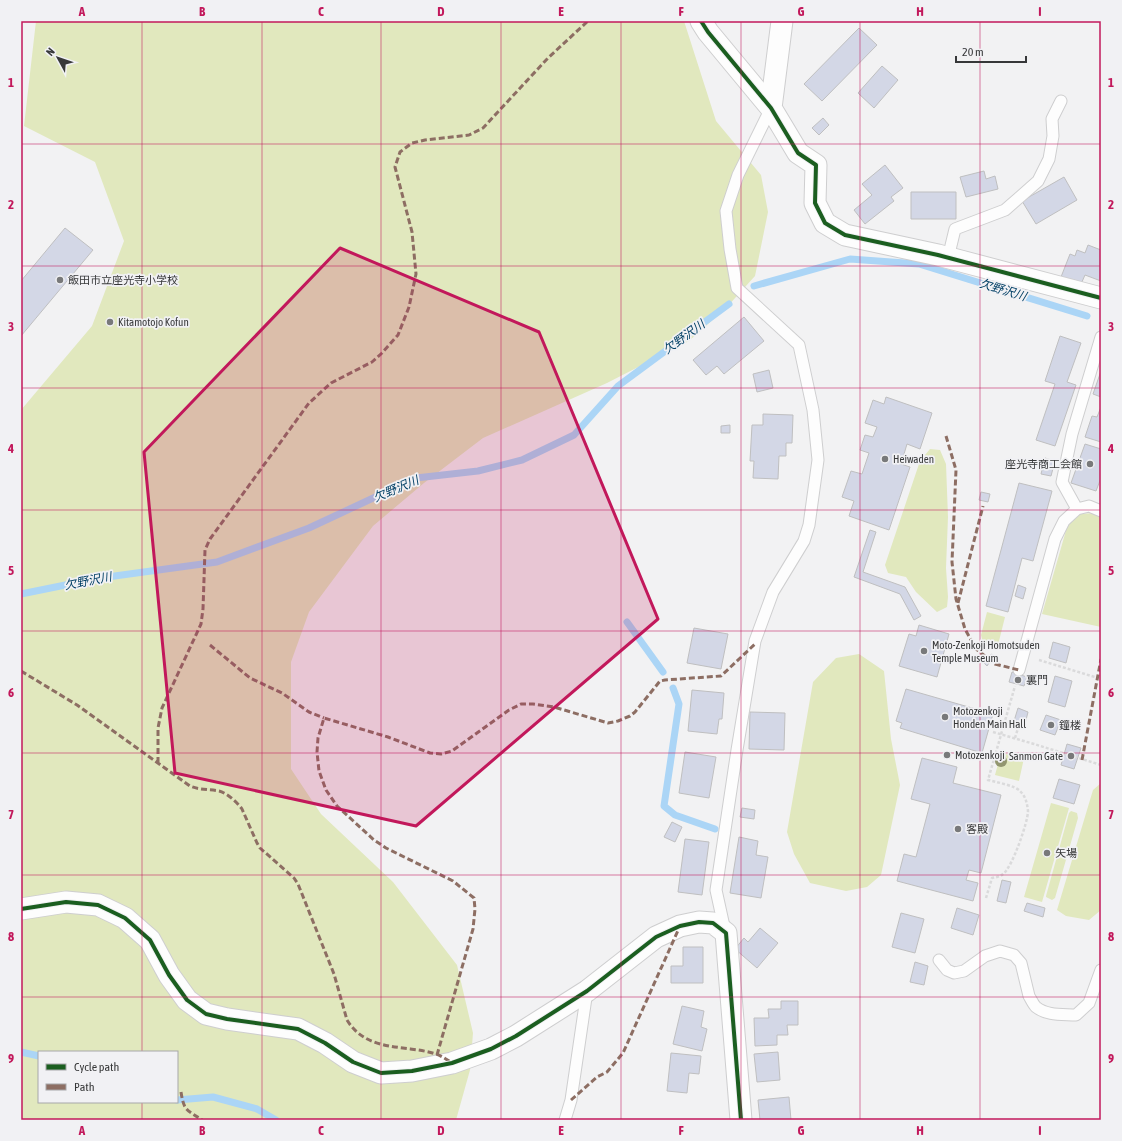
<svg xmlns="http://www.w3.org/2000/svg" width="1122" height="1141" font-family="'Asap Condensed','Noto Sans JP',sans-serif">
  <rect width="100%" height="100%" fill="#f2f2f3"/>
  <path fill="#e1e8be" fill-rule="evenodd" d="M36,21h648l32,100 45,54 7,37 -13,64 -29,32 -37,33 -82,42 -124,55 -59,45 -51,43 -64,86 -18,50v107l30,45 72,68 64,83 16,68 -3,37 -14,50h-435v-710l71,-84 32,-85 -29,-79 -71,-36zM39,1052h138v50h-138z
    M930,449l10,1 6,14 2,53 -2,51 2,29 -1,10 -10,5 -21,-20 -10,-15 -18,-4 -3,-8 35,-104z
    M1095,513l6,4v110l-59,-13 25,-87 11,-13z
    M987,612l18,5 -7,28 -7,2 -8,-4 -2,-8z
    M859,654l25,17 7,68 9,46 -19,90 -14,12 -21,4 -36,-8 -16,-29 -7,-22 26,-150 23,-24z
    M1001,753l23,5 -5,23 -24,-6z
    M1101,783v127l-12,10 -23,-4 -9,-6 36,-120z
    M1051,803l18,5 -27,94 -18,-5z
    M1071,811l6,2 1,5 -23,80 -3,2 -6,-3v-1l23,-83z"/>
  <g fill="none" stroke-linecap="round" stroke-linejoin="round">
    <path stroke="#abd5f6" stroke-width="7" d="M754,286l96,-27 69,5 168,52
      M21,594l79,-16 117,-16 92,-34 107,-50 62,-7 44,-11 52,-25 44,-49 111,-82
      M627,622l36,50
      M673,688l6,16 -15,102 11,9 40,14
      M21,1052l18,4
      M177,1100l36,-3 44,12 19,11"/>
  </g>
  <path fill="#d3d7e6" stroke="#bfbfc0" d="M859,28l18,17 -55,56 -18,-17z
    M882,66l16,14 -24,28 -16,-15z
    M823,118l6,7 -10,10 -7,-7z
    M885,165l18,23 -12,9 3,4 -29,23 -11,-14 18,-15 -10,-11z
    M984,171l2,8 9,-3 3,13 -32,8 -6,-20z
    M1064,177l13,23 -41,24 -14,-23z
    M911,192h45v27h-45z
    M65,228l28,22 -72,86v-55z
    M1088,245l13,5v31l-16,-6 -4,9 -20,-7 9,-23 5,2 2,-6 8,3z
    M744,317l20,24 -40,33 -7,-8 -11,9 -13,-15z
    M1060,336l21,7 -14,39 9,3 -21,61 -19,-6 19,-56 -10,-3z
    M769,370l4,18 -16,4 -4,-18z
    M1101,371v26l-8,-3z
    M886,397l46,16 -12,36 -13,-5 -6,20 9,3 -21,63 -40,-14 5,-15 -12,-4 9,-26 11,3 7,-21 -9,-3 5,-15 8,2 4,-10 -12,-4 8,-23 11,4z
    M1101,407v35l-16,-5 7,-21 5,1z
    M763,414l30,1 -1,28h-6v13h-7l-1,23 -25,-1 1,-17h-4l2,-36h11z
    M730,425v8h-9v-7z
    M1085,444l16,5v29l-5,13 -25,-8z
    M1045,458l10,3 -4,15 -10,-2z
    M1019,483l33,8 -19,70 -11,-3 -14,54 -22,-6z
    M981,492l9,2 -2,8 -9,-2z
    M870,530l6,2 -13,40 42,15 16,29 -7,4 -14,-26 -46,-17z
    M1018,585l8,3 -3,11 -8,-3z
    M919,625l30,9 -12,43 -38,-11 10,-32 7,2z
    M694,628l34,6 -7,35 -34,-6z
    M1053,642l17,5 -4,16 -17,-5z
    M991,654l3,2 -7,10 -3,-3z
    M1012,672l15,5 -3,9 -15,-4z
    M1055,676l17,5 -7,26 -17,-5z
    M906,689l87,25 -11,39 -82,-25 2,-5 -6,-2z
    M692,690l32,3 -2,26h-3l-2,15 -29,-3z
    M1018,708l10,4 -3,12 -11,-3z
    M750,712l35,1 -1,37 -35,-1z
    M1046,715l15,5 -6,15 -15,-5z
    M1067,744l14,4 -7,21 -13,-4z
    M685,752l31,5 -7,41 -30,-5z
    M922,758l35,9 -4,16 48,12 -20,78 -12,-3 -3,10 12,3 -5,18 -76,-20 7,-27 12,3 14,-53 -19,-5z
    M1059,779l21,6 -6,19 -21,-6z
    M742,808l13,2 -1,9 -14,-2z
    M672,822l10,5 -7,15 -11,-5z
    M739,837l19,4 -2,14 12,2 -7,41 -31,-5z
    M685,839l24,3 -7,53 -24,-3z
    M1002,880l9,2 -5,21 -9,-2z
    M1027,903l18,5 -2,9 -19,-6z
    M957,908l22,7 -6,20 -22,-7z
    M901,913l23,6 -9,34 -23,-6z
    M760,928l18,15 -21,25 -22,-19 9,-11 4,4z
    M683,947h20v36h-32v-17h12z
    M915,962l13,4 -4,19 -14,-3z
    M781,1001h17v24h-11l1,10h-11v10l-22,1 -1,-28h15l-1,-9h13z
    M682,1006l22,5 -3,16 6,2 -5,22 -29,-7z
    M778,1052l2,28 -23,2 -3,-28z
    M671,1053l30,3 -2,18 -10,-1 -2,20 -20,-2z
    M789,1097l2,23h-31l-2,-20z"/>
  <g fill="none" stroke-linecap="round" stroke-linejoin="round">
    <g stroke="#cececf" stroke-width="13">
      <path id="lane" d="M948,258l7,-29 50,-19 33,-29 11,-22 4,-23 -1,-17 9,-18
        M1077,509l-15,-27 10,-48 29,-97
        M1019,670l36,-131 9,-18 13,-12 12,-3 12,5
        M725,931l-9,-41 21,-140 18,-109 18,-49 31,-51 5,-16 9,-65 -5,-50 -14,-65 -62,-57 -7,-39 -4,-38 12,-36 33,-67
        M939,960l8,10 7,3 10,-2 21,-15 15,-5 14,4 7,8 8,33c2,3 4,8 7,11 11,9 27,7 40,8l13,-12 12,-33
        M565,1120l6,-20 16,-109"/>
    </g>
    <g stroke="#cececf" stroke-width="23">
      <path id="street" d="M701,21l7,11 63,76 27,45 18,12 -1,38 10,20 20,12 93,20 163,43
        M771,108l11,-87
        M21,909l45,-7 32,3 27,13 25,22 19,35 18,25 19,14 21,5 71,10 27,14 28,19 28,11 31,-2 40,-8 39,-14 25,-13 71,-45 69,-54 24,-11 19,-4 14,1 13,10 15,187"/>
    </g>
    <path stroke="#dadadb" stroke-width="2.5" stroke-dasharray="3 2" stroke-linecap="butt" d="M1039,660l59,18
      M993,732l41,12 67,21
      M1015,738l4,-13
      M986,898l6,-20c4,-1 8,-1 11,-4 9,-6 25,-52 25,-63 -1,-8 -2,-14 -8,-20 -4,-5 -24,-9 -32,-11l27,-94"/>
    <use href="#lane" stroke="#fdfdfd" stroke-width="11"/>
    <use href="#street" stroke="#fdfdfd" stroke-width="21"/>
    <path stroke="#8d6e63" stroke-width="3" stroke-dasharray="6 3" stroke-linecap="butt" d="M946,436l10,34 -4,92 4,37 9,30 11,20 19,15 24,6
      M958,603l25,-97
      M210,645l40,33 32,15 27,19 15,6
      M21,671l56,34 113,81c9,4 19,3 29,5 8,2 18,11 23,18l15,34 3,5 34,30 4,6 36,90 13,46c20,33 58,24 89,34 6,2 11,6 16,9
      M1082,760l19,-101
      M158,763v-35l4,-20 39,-84 2,-15 2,-59 5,-11 99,-136 22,-20 41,-21 10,-9 16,-18 11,-28 7,-33 -4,-42 -17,-65 5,-15 12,-9 13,-3 44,-5 14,-7 65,-70 40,-37
      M437,1055l36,-126 2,-20 -1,-11 -21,-17 -67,-33 -12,-8 -37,-34 -11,-16 -7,-19 -2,-19 1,-14 6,-20 64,19 42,16 11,1 11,-3 57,-41 12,-6h12l21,3 54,16 10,-2 12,-5 5,-4 25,-31 5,-1 56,-4 34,-32
      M181,1092c3,19 5,17 21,28
      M571,1100l26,-23 10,-5 16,-19 57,-127"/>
    <g stroke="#f1f1f4" stroke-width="6">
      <path id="cycleway" d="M701,21l7,11 63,76 27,45 18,12 -1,38 10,20 20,12 93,20 163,43
        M21,909l45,-7 32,3 27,13 25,22 19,35 18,25 19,14 21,5 71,10 27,14 28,19 28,11 31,-2 40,-8 39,-14 25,-13 71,-45 69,-54 24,-11 19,-4 14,1 13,10 15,187"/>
    </g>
    <use href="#cycleway" stroke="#1b5e20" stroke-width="4"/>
  </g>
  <circle fill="#929670" cx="1001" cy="761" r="6"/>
  <path fill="#c2185b" fill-opacity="0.2" stroke="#c2185b" stroke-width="3" stroke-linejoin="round" d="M340,248l199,84 119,287 -242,207 -241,-53 -31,-321z"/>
  <path fill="none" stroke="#c2185b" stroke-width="1" stroke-opacity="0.55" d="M142,21v1031M262,21v1099M381,21v1099M501,21v1099M621,21v1099M741,21v1099M860,21v1099M980,21v1099M21,144h1080M21,266h1080M21,388h1080M21,510h1080M21,631h1080M21,753h1080M21,875h1080M21,997h1080M142,1102v18"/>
  <g fill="#78797a" stroke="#f1f1f4" stroke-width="1.5">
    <circle cx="60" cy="280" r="4"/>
    <circle cx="110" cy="322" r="4"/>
    <circle cx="885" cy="459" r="4"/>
    <circle cx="1090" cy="464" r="4"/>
    <circle cx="924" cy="651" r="4"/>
    <circle cx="1018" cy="680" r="4"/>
    <circle cx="945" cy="717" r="4"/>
    <circle cx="1051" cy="725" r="4"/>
    <circle cx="947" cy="755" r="4"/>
    <circle cx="1071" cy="756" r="4"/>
    <circle cx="958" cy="829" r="4"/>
    <circle cx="1047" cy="853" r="4"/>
  </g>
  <g text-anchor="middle" stroke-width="3.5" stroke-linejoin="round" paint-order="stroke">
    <g font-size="11" fill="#373839" stroke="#f1f1f4" text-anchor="start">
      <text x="68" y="284">飯田市立座光寺小学校</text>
      <text x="118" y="326">Kitamotojo Kofun</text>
      <text x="893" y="463">Heiwaden</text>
      <text x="1082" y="468" text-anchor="end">座光寺商工会館</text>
      <text x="932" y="649">Moto-Zenkoji Homotsuden<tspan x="932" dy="13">Temple Museum</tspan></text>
      <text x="1026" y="684">裏門</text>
      <text x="953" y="715">Motozenkoji<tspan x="953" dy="13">Honden Main Hall</tspan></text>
      <text x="1059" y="729">鐘楼</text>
      <text x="955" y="759">Motozenkoji</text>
      <text x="1063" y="760" text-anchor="end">Sanmon Gate</text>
      <text x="966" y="833">客殿</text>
      <text x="1055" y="857">矢場</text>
    </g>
    <g font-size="12" font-style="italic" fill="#013f65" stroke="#f1f1f4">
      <text transform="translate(1003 290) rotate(17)" y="4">欠野沢川</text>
      <text transform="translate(684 337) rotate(-36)" y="4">欠野沢川</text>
      <text transform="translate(396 489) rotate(-23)" y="4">欠野沢川</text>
      <text transform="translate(88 581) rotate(-11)" y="4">欠野沢川</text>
    </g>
  </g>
  <rect width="1122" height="1141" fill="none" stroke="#f1f1f4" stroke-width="44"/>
  <rect x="38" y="1051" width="140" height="52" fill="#f1f1f4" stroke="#a7a7a9"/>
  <rect x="46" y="1064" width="20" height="6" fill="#1b5e20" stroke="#a7a7a9"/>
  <text x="74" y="1071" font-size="12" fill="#373839">Cycle path</text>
  <rect x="46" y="1084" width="20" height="6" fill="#8d6e63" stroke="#a7a7a9"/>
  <text x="74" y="1091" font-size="12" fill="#373839">Path</text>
  <g transform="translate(58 58) rotate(310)" stroke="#f1f1f4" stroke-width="3" paint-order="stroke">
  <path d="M0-3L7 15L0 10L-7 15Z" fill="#373839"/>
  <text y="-6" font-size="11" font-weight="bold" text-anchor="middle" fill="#373839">N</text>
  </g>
  <path d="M956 56v6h70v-6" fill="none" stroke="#373839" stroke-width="2"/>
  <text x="962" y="56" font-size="12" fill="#373839" stroke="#f1f1f4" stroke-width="3" paint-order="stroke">20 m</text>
  <rect x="22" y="22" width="1078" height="1097" fill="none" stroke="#c2185b" stroke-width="1.5"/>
  <g font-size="13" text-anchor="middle" font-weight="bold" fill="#c2185b">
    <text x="82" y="16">A</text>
    <text x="202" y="16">B</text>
    <text x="321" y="16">C</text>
    <text x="441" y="16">D</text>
    <text x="561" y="16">E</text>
    <text x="681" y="16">F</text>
    <text x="801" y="16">G</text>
    <text x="920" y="16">H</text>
    <text x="1040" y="16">I</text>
    <text x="11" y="87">1</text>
    <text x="1111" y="87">1</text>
    <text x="11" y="209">2</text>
    <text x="1111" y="209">2</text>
    <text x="11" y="331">3</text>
    <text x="1111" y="331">3</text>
    <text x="11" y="453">4</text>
    <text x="1111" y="453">4</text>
    <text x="11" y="575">5</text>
    <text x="1111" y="575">5</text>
    <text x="11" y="697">6</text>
    <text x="1111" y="697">6</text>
    <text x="11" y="819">7</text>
    <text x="1111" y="819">7</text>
    <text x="11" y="941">8</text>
    <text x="1111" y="941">8</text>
    <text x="11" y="1063">9</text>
    <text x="1111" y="1063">9</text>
    <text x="82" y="1135">A</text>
    <text x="202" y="1135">B</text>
    <text x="321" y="1135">C</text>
    <text x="441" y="1135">D</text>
    <text x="561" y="1135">E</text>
    <text x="681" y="1135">F</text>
    <text x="801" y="1135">G</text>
    <text x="920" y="1135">H</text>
    <text x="1040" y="1135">I</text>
  </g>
</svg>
